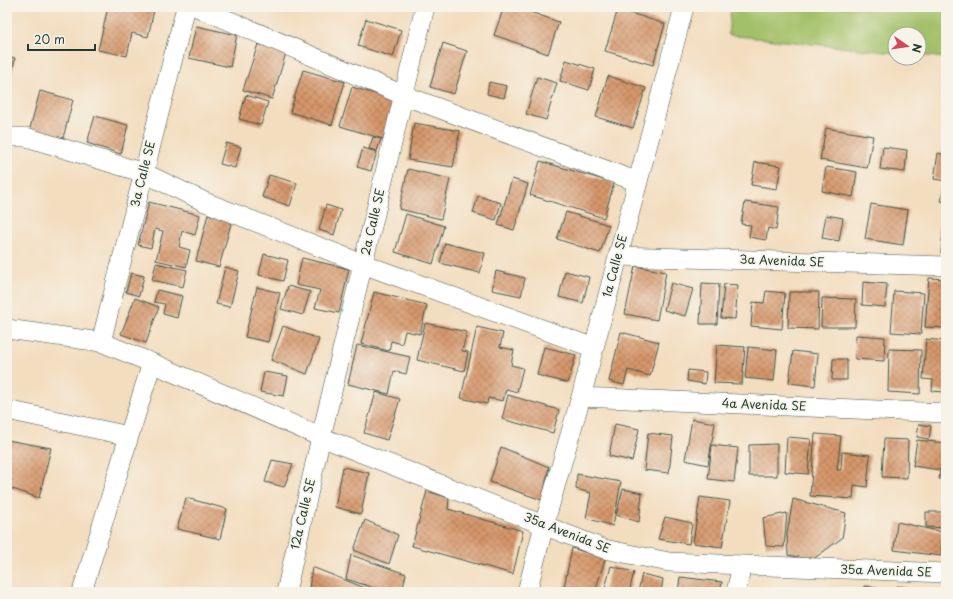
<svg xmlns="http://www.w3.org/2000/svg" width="953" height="599" font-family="'Playpen Sans',sans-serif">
  <defs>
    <pattern id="building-cross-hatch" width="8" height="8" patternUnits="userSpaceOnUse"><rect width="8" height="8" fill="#d6966b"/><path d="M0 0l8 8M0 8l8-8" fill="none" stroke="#ad7c59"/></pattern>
  </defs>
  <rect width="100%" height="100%" fill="#f7f3e8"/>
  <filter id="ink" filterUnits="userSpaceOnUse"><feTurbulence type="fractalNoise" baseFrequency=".025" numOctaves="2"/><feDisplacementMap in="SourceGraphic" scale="8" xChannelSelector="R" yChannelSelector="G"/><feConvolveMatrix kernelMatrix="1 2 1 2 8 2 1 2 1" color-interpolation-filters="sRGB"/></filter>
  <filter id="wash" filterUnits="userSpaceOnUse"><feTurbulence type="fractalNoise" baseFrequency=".012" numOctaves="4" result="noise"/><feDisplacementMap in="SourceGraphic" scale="16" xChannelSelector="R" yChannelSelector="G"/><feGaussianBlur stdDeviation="0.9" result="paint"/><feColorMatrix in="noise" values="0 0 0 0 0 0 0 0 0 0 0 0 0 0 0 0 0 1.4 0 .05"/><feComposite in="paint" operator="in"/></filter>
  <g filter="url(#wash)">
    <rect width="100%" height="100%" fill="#f3ddbf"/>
    <path fill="#a2c068" stroke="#607e4e" d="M731,7h215v51l-27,-3v-21h-24v19l-167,-18z"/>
    <g id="blocks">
      <path fill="url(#building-cross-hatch)" d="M108,7h34l12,3 -6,27 -16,-4 -5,23 -29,-6z
        M504,7h12l43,15 -11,32 -54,-19z
        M618,9l47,15 -12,41 -48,-14z
        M366,19l35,11 -8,27 -35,-11z
        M196,26l41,9 -7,32 -41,-9z
        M443,43l24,8 -13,43 -24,-7z
        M258,44l28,9 -14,46 -29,-9z
        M7,57l8,1 -7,35h-1z
        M566,60l29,9 -6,21 -29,-9z
        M303,70l42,12 -13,43 -42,-13z
        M608,76l38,12 -13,40 -37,-11z
        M537,77l20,6 -11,37 -20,-6z
        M489,82l18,4 -3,12 -17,-4z
        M352,87l43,13 -12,39 -43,-13z
        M40,91l33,9 -10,38 -34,-6z
        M246,95l22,7 -7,23 -22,-6z
        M95,116l33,9 -7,29 -34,-11z
        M414,123l46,8 -7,36 -45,-7z
        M826,128l47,8 -6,32 -47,-8z
        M373,137l8,2 -4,12 -8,-2z
        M226,143l15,4 -6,21 -15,-4z
        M883,147l24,3 -2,22 -25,-3z
        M363,148l14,4 -6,19 -14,-4z
        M938,153l8,2v26l-12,-2z
        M540,161l74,22 -10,35 -74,-23z
        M755,162l26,4 -4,23 -26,-4z
        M826,167l31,5 -4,25 -31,-6z
        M408,169l42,10 -9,40 -42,-10z
        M269,175l28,8 -7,23 -28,-9z
        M512,179l16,5 -14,46 -16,-5z
        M945,182h1v20l-5,-1z
        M478,196l23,7 -5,17 -23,-7z
        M149,202l51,13 -5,20 -13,-4 -3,16 11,3 -4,17 -30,-7 7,-29 -8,-2 -4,19 -13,-3z
        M745,202l34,5 -3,23 -8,-2 -2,12 -17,-3 2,-12 -10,-1z
        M871,204l37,6 -5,35 -38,-6z
        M326,205l15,5 -7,25 -15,-5z
        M566,212l43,13 -9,28 -43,-14z
        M208,214l24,6 -13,47 -23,-6z
        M406,214l38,12 -11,38 -38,-12z
        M826,215l17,3 -4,23 -17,-3z
        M944,221h2v32h-5z
        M445,243l40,10 -5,20 -40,-10z
        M264,254l24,6 -5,21 -24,-6z
        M302,258l47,11 -10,44 -24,-5 5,-18 -24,-5z
        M156,263l31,7 -4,17 -31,-7z
        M635,266l31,6 -9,48 -32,-6z
        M225,267l14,4 -9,36 -14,-3z
        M496,271l29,7 -4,18 -29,-6z
        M565,271l24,6 -6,26 -24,-6z
        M131,273l13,3 -5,20 -13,-4z
        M929,278l17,1v49l-21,-1z
        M863,282l24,2 -2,23 -23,-2z
        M671,283l22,6 -8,27 -21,-6z
        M702,283l17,1 -2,40h-17z
        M724,284l14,1 -3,34 -14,-1z
        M288,286l22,6 -7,23 -22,-6z
        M257,287l23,6 -12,49 -23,-5z
        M157,290l25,6 -5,22 -14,-4 2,-10 -11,-2z
        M766,291l19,2 -3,36 -31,-3 2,-24 11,1z
        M894,291l30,2 -3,41 -30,-2z
        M374,292l53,13 -7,29 -15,-3 -3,13 -11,-3 -2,10 -28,-7z
        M789,292h30l-1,37 -30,-1z
        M135,298l24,9 -13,36 -25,-9z
        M822,298l34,1 -1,28h-34z
        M425,323l42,9 -5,19 6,1 -4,19 -47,-11z
        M283,326l36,13 -12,35 -36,-14z
        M477,327l26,6 -3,14 14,3 -3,15 12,3 -6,24 -11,-3 -3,12 -15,-3 -1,6 -26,-6z
        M621,332l38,10 -9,34 -22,-6 -4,15 -15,-4z
        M856,335l29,2 -1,24 -29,-2z
        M926,339l20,2 -1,51 -13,-1 1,-11 -10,-1z
        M357,345l53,12 -4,17 -12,-3 -5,23 -41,-10z
        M717,345l28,2 -3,37 -28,-1z
        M544,347l32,8 -8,28 -31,-8z
        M748,347l29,3 -3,31 -29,-3z
        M889,349l32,1 -1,44 -32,-2z
        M793,351l25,3 -3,32 -26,-3z
        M833,359h14v21h-15z
        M688,370l18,2 -1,12 -18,-3z
        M264,372l24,4 -4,20 -24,-4z
        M376,392l24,7 -13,41 -23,-7z
        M508,395l51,15 -6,23 -51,-14z
        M692,419l23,4 -7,42 -23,-5z
        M615,424l24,5 -7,32 -23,-5z
        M919,424l12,2 -2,13 -12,-2z
        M648,433l25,3 -4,37 -25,-3z
        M815,434l26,2 -4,34h4l1,-18 28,3 -3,32 -13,-2 -1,14 -43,-3z
        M787,437l24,2 -3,35 -23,-2z
        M884,439l24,1 -1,38 -25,-1z
        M7,440l44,8 -12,50 -32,-11z
        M917,440l29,3v36h-7l1,-9 -27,-4z
        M777,444v32h-28v-31z
        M712,445l26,3 -4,34 -26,-3z
        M501,447l48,20 -7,33 -52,-18z
        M272,460l21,4 -9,23 -19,-5z
        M343,467l26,6 -8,41 -26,-7z
        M577,474l44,8 -8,44 -27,-8 5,-25 -15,-4z
        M623,489l19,4 -3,29 -23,-7z
        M427,491l22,7 -1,11 75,22 -10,43 -101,-28z
        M700,497l30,4 -8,46 -29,-4z
        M186,498l41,11 -7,30 -43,-10z
        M793,499l53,14 -4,25 -30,22 -24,-5 -1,-21z
        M926,512h20v16l-20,-1z
        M787,513l-3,34 -18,-1 -3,-28z
        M665,517l27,6 -3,21 -31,-5z
        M365,520l33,15 -9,29 -35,-14z
        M897,522l46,10 -2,24 -47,-6z
        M572,548l33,11 -10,33h-32z
        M351,555l55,19 -4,18h-15l-41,-13z
        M611,566l23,6 -5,20h-25z
        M312,567l53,21 -1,4h-46l-9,-3z
        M642,574l21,5 -2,13h-23z
        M680,577l42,5 -2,10h-42z
        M864,586l30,5v1h-31z
        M897,586l26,5v1h-27z"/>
    </g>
  </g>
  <g filter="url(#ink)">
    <use href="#blocks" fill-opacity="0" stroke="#3f5549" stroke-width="1"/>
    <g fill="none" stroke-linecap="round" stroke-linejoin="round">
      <g stroke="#3f5549" stroke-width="20">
        <path id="street" d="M197,7l206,88 235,87
          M7,137h19l118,36 61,29 158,62 231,84
          M618,256l328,10
          M7,329l94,13 51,21 169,74 283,112 65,13 277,11
          M101,342l85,-335
          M581,397l365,16
          M7,410l122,26
          M82,592l47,-156 23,-73
          M286,592l35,-155 104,-430
          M527,592l17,-67 37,-128 103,-390
          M736,592l6,-27"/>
      </g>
      <use href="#street" stroke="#fff" stroke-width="19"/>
    </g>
  </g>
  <g text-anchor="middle" stroke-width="3.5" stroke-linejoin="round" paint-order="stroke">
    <g font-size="12" fill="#1f3d34" stroke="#f7f3e8">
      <text transform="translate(143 174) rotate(-76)" y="4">3a Calle SE</text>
      <text transform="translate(373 222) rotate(-77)" y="4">2a Calle SE</text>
      <text transform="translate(782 261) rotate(2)" y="4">3a Avenida SE</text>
      <text transform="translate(615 266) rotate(-75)" y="4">1a Calle SE</text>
      <text transform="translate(764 405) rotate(2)" y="4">4a Avenida SE</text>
      <text transform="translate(303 514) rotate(-77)" y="4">12a Calle SE</text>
      <text transform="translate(567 533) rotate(21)" y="4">35a Avenida SE</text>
      <text transform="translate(886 571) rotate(2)" y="4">35a Avenida SE</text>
    </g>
  </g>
  <rect width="953" height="599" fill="none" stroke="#f7f3e8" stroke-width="24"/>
  <g transform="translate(907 46) rotate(103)"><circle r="19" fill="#f7f3e8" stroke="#a1aaa0"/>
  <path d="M0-3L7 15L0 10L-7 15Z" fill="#d1495b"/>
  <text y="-6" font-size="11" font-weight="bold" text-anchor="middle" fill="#1f3d34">N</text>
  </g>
  <path d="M28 44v6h67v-6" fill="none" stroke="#1f3d34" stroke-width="2"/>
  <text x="34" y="44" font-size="12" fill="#1f3d34" stroke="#f7f3e8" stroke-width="3" paint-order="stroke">20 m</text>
</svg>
